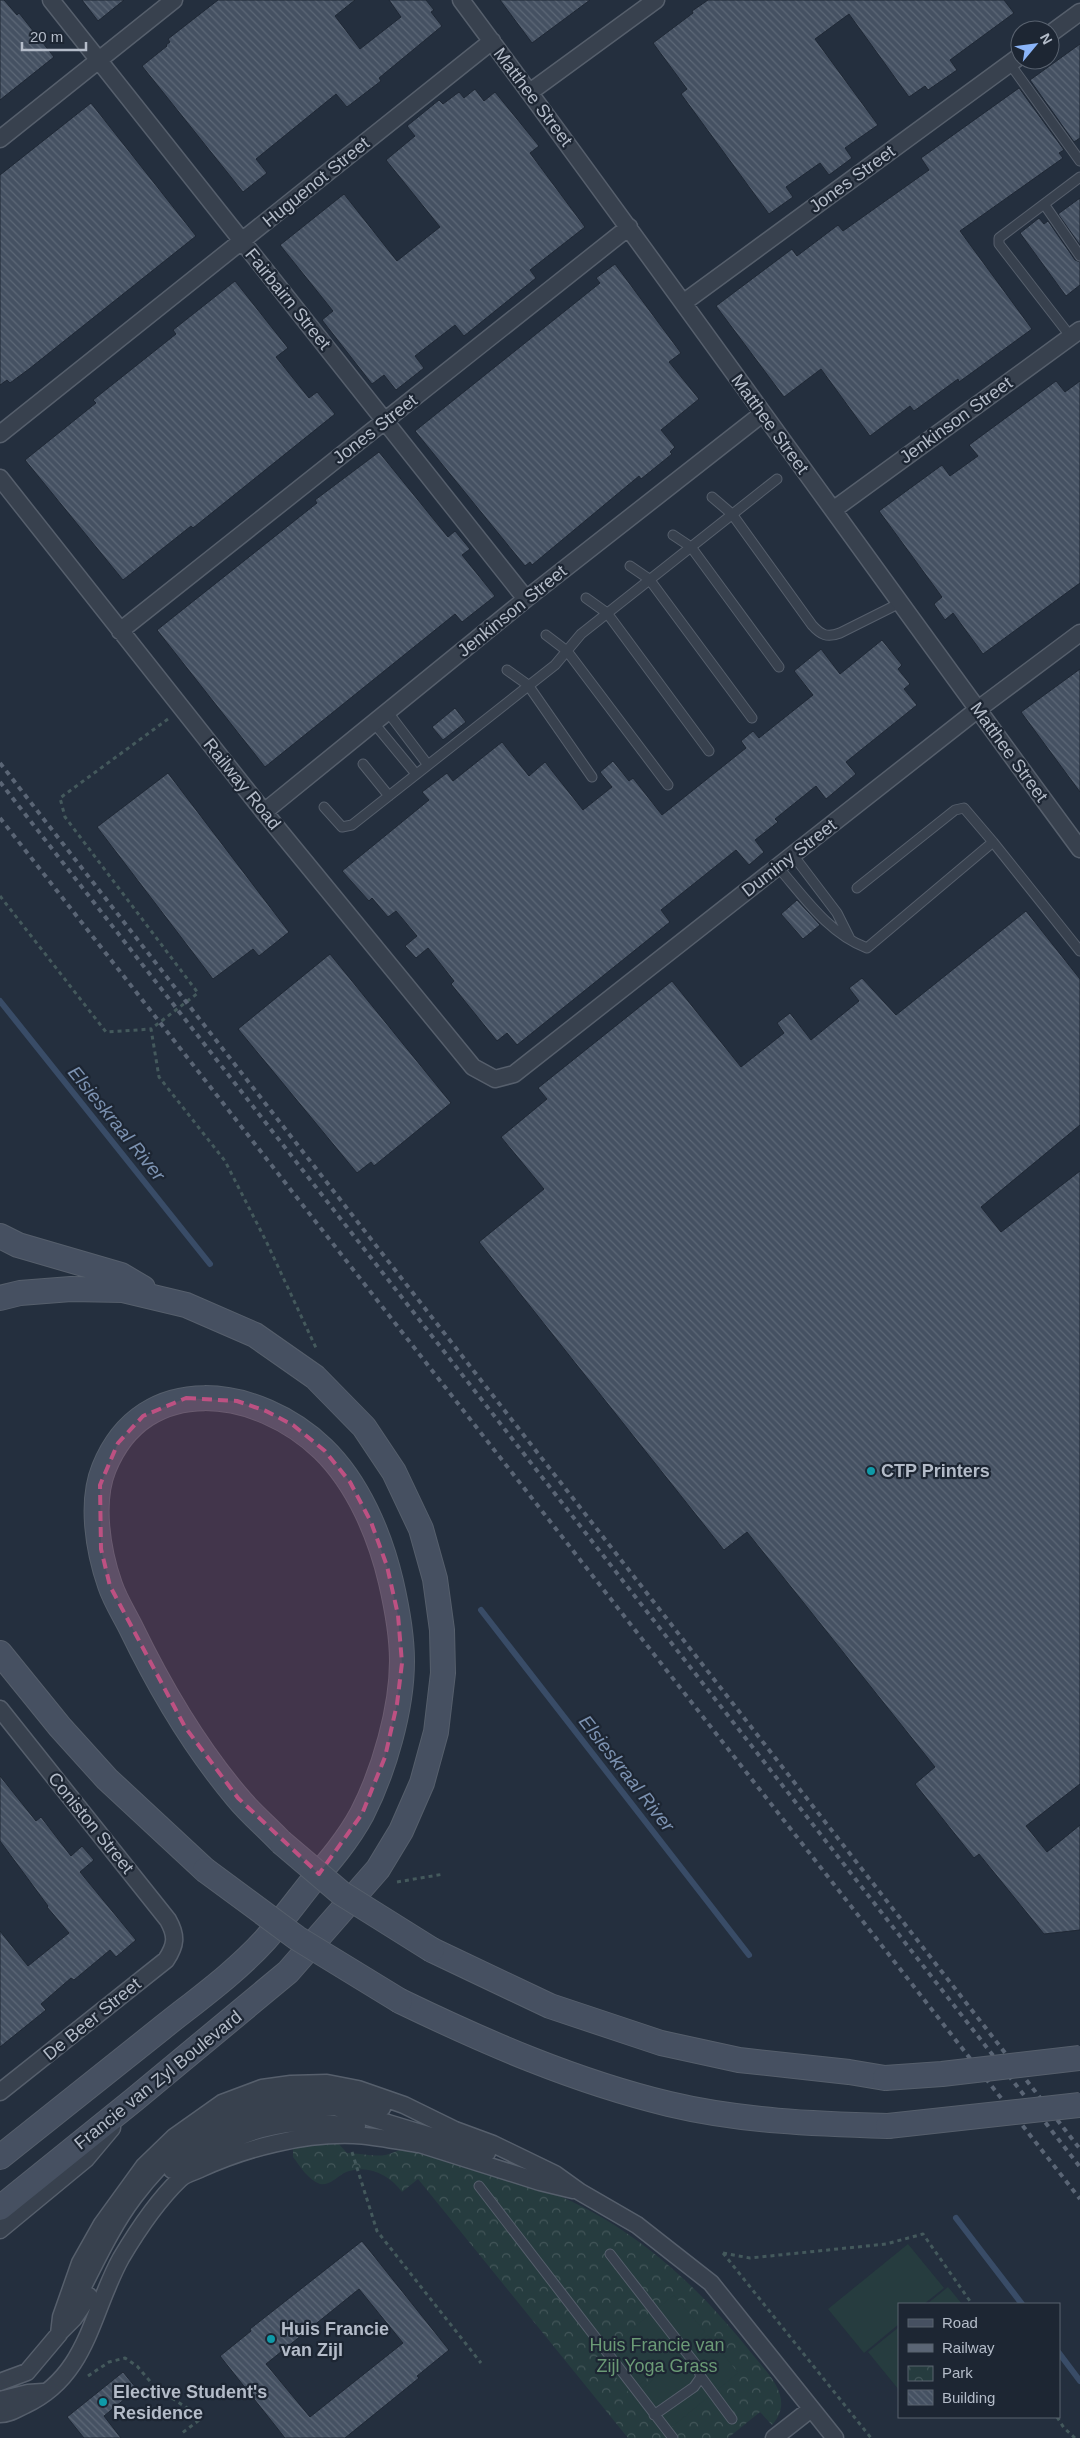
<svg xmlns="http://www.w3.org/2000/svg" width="1080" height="2438" font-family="Helvetica,sans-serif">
  <defs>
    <pattern id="park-crowns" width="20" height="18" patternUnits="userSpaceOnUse" patternTransform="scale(1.25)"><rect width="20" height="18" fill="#263c3f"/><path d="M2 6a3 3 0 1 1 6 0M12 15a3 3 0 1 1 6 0" fill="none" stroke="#435659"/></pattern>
    <pattern id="building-back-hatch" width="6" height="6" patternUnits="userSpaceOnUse" patternTransform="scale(1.25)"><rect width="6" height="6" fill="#455162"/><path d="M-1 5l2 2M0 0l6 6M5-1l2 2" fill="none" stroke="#5d6877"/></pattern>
  </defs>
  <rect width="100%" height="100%" fill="#242f3e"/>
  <path fill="url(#park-crowns)" d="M337,2142l10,11c12,0 27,4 38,2 7,-1 15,-7 22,-6 15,1 48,14 65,18 30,9 61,17 90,30 77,34 139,92 191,158 17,21 42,44 19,70l-12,-13 -32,26h-100l-210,-259 -16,13c-13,-18 -36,-29 -58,-19 -7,4 -15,13 -24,11 -12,-4 -20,-18 -27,-27v-9z"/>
  <path fill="#263c3f" d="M908,2244l36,44 -20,16h-25v20l-35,29 -36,-44z
    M948,2287l14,17h-35z
    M674,2295l31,37 -76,61 -30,-37z
    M899,2327v63l-31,-38z
    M708,2335l30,38 -75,61 -31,-37z"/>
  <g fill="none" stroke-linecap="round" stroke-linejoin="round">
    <path stroke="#394c67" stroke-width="6" d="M0,1001l210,263
      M481,1610l268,345
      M956,2218l66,86
      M1059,2353l21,28"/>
  </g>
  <path fill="url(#building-back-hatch)" stroke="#1f2835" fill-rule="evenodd" d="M0,0h4l13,15 2,-2 35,44 -54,43z
    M82,0h42l-26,21z
    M218,0h137l-20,16 25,33 41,-32 -12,-17h37l8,10 -3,2 11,14 -63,52 2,3 -34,26 -11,-13 -80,65 11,14 -24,19 -101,-126 25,-20 -1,-1 4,-3 -2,-3z
    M500,0h90l-58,43z
    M708,0h296l10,13 -64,47 7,10 -29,20 -3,-4 -16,11 -60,-83 -34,25 63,86 -33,23 7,10 -23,17 -9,-12 -34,24 7,10 -24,17 -88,-120 6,-5 -34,-46 40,-30 -1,-2z
    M1080,44v94l-6,4 -44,-62z
    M1019,88l45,62 -5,3 4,5 -103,73 72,98 -73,53 -1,-3 -44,32 -4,-5 -40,30 -49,-67 -37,28 -68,-91 76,-57 5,7 41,-31 5,6 86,-61 -8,-12z
    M475,89l9,12 11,-9 44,54 -9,7 55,74 -55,43 6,8 -72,58 -9,-11 -40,31 9,12 -28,22 -12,-15 -12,9 -50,-64 11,-9 -53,-66 64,-51 53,67 43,-34 -54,-67 29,-24 -8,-10 32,-26 4,4 16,-12 5,6z
    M91,103l105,133 -167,133 -19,14 -3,-3 -7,5v-210z
    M1080,198v47l-22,-31z
    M1039,218l5,6 4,-3 27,39 5,2v23l-14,11 -46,-63z
    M615,264l66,89 -12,9 30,37 -38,31 14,17 -5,5 2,2 -31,25 -2,-3 -107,89 -2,-3 -5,4 -110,-135 185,-148 -4,-5z
    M235,281l53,67 -12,9 33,41 8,-6 18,22 -142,114 -2,-2 -68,54 -98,-120 71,-57 -3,-3 83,-66 -3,-4z
    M1056,381l9,11 15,-11v202l-97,71 -30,-41 -8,7 -11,-16 8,-7 -63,-86 63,-46 8,11 28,-20 -9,-11z
    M379,452l69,85 7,-6 15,18 -8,6 33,41 -33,26 -7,-8 -190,153 -108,-137 160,-127 -2,-3z
    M882,640l20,25 -4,4 12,15 -6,5 13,16 -71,57 10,12 -30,25 -10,-13 -41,33 3,3 -23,18 9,12 -15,13 -13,-15 -75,60 9,12 -153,123 -10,-12 -10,8 -46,-57 3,-3 -26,-33 -12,10 -11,-12 12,-10 -21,-25 -8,6 -16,-19 -3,3 -27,-30 87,-71 -7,-8 25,-19 6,8 49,-39 27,34 16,-14 38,48 29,-23 -12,-15 13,-11 16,20 4,-3 29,37 84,-67 -5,-7 12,-10 6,7 54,-43 -19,-24 27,-22 19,25z
    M1080,669v123l-59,-80z
    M455,708l11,14 -23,18 -11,-13z
    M168,773l121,159 -30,24 -6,-7 -40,30 -116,-152z
    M797,900l23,25 -17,14 -22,-25z
    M1026,911l54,68v146l-99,82 20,25 79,-61v613l-54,42 21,26 33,-27v105l-36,4 -65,-80 -5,4 -59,-74 20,-17 -188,-235 -23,18 -245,-308 65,-53 -43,-52 46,-38 -9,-11 134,-107 69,86 43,-34 -7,-10 13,-10 21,27 48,-39 -10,-13 13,-10 34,37z
    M330,954l121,149 -77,63 -3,-4 -14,11 -119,-144z
    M0,1776l36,45 5,-4 30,39 11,-10 12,14 -14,12 56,68 -20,17 -6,-7 -36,30 -3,-2 -30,26 5,6 -46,37v-116l28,35 41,-33 -22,-26 1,-1 -48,-65z
    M362,2241l87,109 -32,26 2,2 -74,60h-60l-65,-82 31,-25 -1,-2zM359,2289l44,54 -93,74 -44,-53z
    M123,2372l14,17 -33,27 17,22h-37l-17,-21z"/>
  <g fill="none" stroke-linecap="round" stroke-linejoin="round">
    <g stroke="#565f6c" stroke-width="11">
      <path id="service" d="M1010,64l70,97
        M1044,204l36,52
        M1071,337l-72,-93v-6l81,-61
        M712,497l20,17 80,111c9,10 15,13 28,8l60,-30
        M673,535l18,12 88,120
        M630,566l19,13 103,139
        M586,598l21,15 102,138
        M546,635l21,16 101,134
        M507,670l21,15 64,92
        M387,711l41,54
        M373,722l43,52
        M363,764l26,32
        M324,807l18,20 10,-2 203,-160 26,-31 196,-155
        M793,855l44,58 13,26
        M778,867c26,30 51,67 89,81l126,-106 87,109
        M857,888l98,-78 9,-2 29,34
        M479,2186l194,252
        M610,2254l87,112 4,11 -7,10 -40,28
        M701,2377l31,42"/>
    </g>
    <g stroke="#565f6c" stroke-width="19">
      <path id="minor" d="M51,0l475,599
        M461,0c209,281 411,567 619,849
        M1050,34l30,-22
        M530,92l126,-92
        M0,139l174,-139
        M683,303l337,-247
        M0,434l492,-393
        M0,478l264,334 209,255 22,12 19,-5 463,-364 103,-77
        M833,510l247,-180
        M120,631l509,-404
        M264,812l262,-213 236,-185
        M0,1709l168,211c9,16 8,25 -2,40l-166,132
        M407,2140l133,42 33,8
        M195,2165c25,-25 66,-39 101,-42 20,-2 42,2 61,3
        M172,2170l27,-25 42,-26 54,-11 40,-1 152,46
        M0,2230l86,-71 26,-31
        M75,2302c19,-36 35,-73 59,-105 62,-82 147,-125 248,-89
        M59,2333l15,-15 15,-22
        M0,2382l27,-10 32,-38 2,-17 19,-54 22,-39 42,-58 30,-29 48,-34 40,-15 29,-4 36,-1 31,6 46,16 51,25 38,14 62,30 25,18 57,33 74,58 124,155
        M0,2400l28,-7 15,-1
        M0,2414c9,0 17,-5 25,-9 63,-29 66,-93 96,-147 16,-27 36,-57 59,-79 5,-5 14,-7 20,-10 45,-21 104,-36 154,-34 21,1 43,6 64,9
        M774,2438l37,-29"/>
    </g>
    <g stroke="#565f6c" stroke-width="26">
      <path id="secondary" d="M0,1236l18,9 103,30 22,13
        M0,1298l20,-5 51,-4 52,1 63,15 69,30 60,42 49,50 30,45 27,57 14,50 7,51 1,43 -7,59 -14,51 -21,48 -23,38 -90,103 -153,127 -135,109
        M0,1653l60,74 47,52 98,91
        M432,1950l118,56 111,37 78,17 110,12 36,6
        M400,2001c87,42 174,80 269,103 71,17 146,20 219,22
        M0,2157c54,-43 108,-86 162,-129 35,-28 73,-55 103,-88 16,-18 30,-37 45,-56 19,-22 38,-44 52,-70 22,-43 40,-105 40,-153 0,-27 -5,-53 -11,-79 -11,-47 -33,-99 -68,-133 -64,-62 -179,-80 -219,19 -14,34 -6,83 6,117 5,15 14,29 21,43 29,60 63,118 106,169 13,16 30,30 44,45"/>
    </g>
    <path stroke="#44595c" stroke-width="3" stroke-dasharray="4 4" stroke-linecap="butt" d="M168,719l-108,79 5,19 133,176 -47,36 8,48 66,84 41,80 51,109
      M0,896l106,136 45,-3
      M397,1882l47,-8
      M352,2152l25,79 104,132
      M723,2253l27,5 136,-14 37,-10 49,70
      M723,2253l148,185
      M88,2376l21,-14 16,-4 12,8 17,20 48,32 -20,15
      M1057,2417l7,11 11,10"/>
    <use href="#service" stroke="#38414e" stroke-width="9"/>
    <use href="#minor" stroke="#38414e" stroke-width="16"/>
    <use href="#secondary" stroke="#465061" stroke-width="24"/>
    <path stroke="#5a6575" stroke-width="4" stroke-dasharray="5 5" stroke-linecap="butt" d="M0,763l1080,1386
      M0,782l1080,1385
      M0,818l1080,1381"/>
    <g stroke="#565f6c" stroke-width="26" stroke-linecap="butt">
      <path id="secondary-bridge" d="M281,1842l60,51 91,57
        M205,1870l92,68 103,63
        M885,2078l57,-4 138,-16
        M888,2126l192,-21"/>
    </g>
    <use href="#secondary-bridge" stroke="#465061" stroke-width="24"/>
  </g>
  <path fill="#bd5182" fill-opacity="0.2" stroke="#bd5182" stroke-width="4" stroke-dasharray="10 6" stroke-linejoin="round" d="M186,1398l51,3 29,10 27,14 32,26 25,31 21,40 16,44 11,49 4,48 -5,41 -12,53 -23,57 -43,60 -81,-76 -53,-71 -75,-141 -9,-37 -1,-64 18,-42 25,-27z"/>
  <g fill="#0f9aa8" stroke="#1d2633" stroke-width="2">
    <circle cx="871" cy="1471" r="5"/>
    <circle cx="271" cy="2339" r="5"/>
    <circle cx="103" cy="2402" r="5"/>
  </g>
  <g text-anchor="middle" stroke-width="4.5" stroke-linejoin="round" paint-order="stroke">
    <g font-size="18" fill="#b4bcc9" stroke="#1d2633">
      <text transform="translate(533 97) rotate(53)" y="6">Matthee Street</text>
      <text transform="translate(852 179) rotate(-36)" y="6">Jones Street</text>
      <text transform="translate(316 182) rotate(-39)" y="6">Huguenot Street</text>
      <text transform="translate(288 299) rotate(51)" y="6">Fairbairn Street</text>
      <text transform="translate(956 420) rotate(-36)" y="6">Jenkinson Street</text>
      <text transform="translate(770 424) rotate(54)" y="6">Matthee Street</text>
      <text transform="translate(375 429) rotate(-38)" y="6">Jones Street</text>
      <text transform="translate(512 611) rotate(-39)" y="6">Jenkinson Street</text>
      <text transform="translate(1009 752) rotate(54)" y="6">Matthee Street</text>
      <text transform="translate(242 784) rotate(51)" y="6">Railway Road</text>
      <text transform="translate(789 858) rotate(-38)" y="6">Duminy Street</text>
      <text transform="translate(91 1823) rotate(51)" y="6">Coniston Street</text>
      <text transform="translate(92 2019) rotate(-39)" y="6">De Beer Street</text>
      <text transform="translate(158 2080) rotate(-39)" y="6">Francie van Zyl Boulevard</text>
    </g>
    <g font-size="18" font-weight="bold" fill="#b4bcc9" stroke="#1d2633" text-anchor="start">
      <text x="881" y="1477">CTP Printers</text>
      <text x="281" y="2335">Huis Francie<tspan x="281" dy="21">van Zijl</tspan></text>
      <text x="113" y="2398">Elective Student's<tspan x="113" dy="21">Residence</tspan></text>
    </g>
    <g font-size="18" fill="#6b9a76" stroke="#1d2633">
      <text x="657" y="2351">Huis Francie van<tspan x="657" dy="21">Zijl Yoga Grass</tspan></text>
    </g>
    <g font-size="19" font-style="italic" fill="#7c92b1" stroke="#1d2633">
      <text transform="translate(117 1123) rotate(51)" y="7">Elsieskraal River</text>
      <text transform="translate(627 1773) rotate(52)" y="7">Elsieskraal River</text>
    </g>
  </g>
  <rect x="898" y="2303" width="162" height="115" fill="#1d2633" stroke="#59626f"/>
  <rect x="908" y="2319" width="25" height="8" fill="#465061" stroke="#59626f"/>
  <text x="942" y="2328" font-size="15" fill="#b4bcc9">Road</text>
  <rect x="908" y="2344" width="25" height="8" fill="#5a6575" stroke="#59626f"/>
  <text x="942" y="2353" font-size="15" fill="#b4bcc9">Railway</text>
  <rect x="908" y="2366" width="25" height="15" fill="url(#park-crowns)" stroke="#59626f"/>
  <text x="942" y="2378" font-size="15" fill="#b4bcc9">Park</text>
  <rect x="908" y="2390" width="25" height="15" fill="url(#building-back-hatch)" stroke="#59626f"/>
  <text x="942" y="2403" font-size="15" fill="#b4bcc9">Building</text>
  <g transform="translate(1035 45) rotate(61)"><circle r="24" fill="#1d2633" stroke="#59626f"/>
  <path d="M0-4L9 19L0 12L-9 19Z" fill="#8ab4f8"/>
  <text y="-8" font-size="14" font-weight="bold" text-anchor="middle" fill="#b4bcc9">N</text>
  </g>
  <path d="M22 42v8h64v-8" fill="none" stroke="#b4bcc9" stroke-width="2.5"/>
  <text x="30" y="42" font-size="15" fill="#b4bcc9" stroke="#1d2633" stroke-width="4" paint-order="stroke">20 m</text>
</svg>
